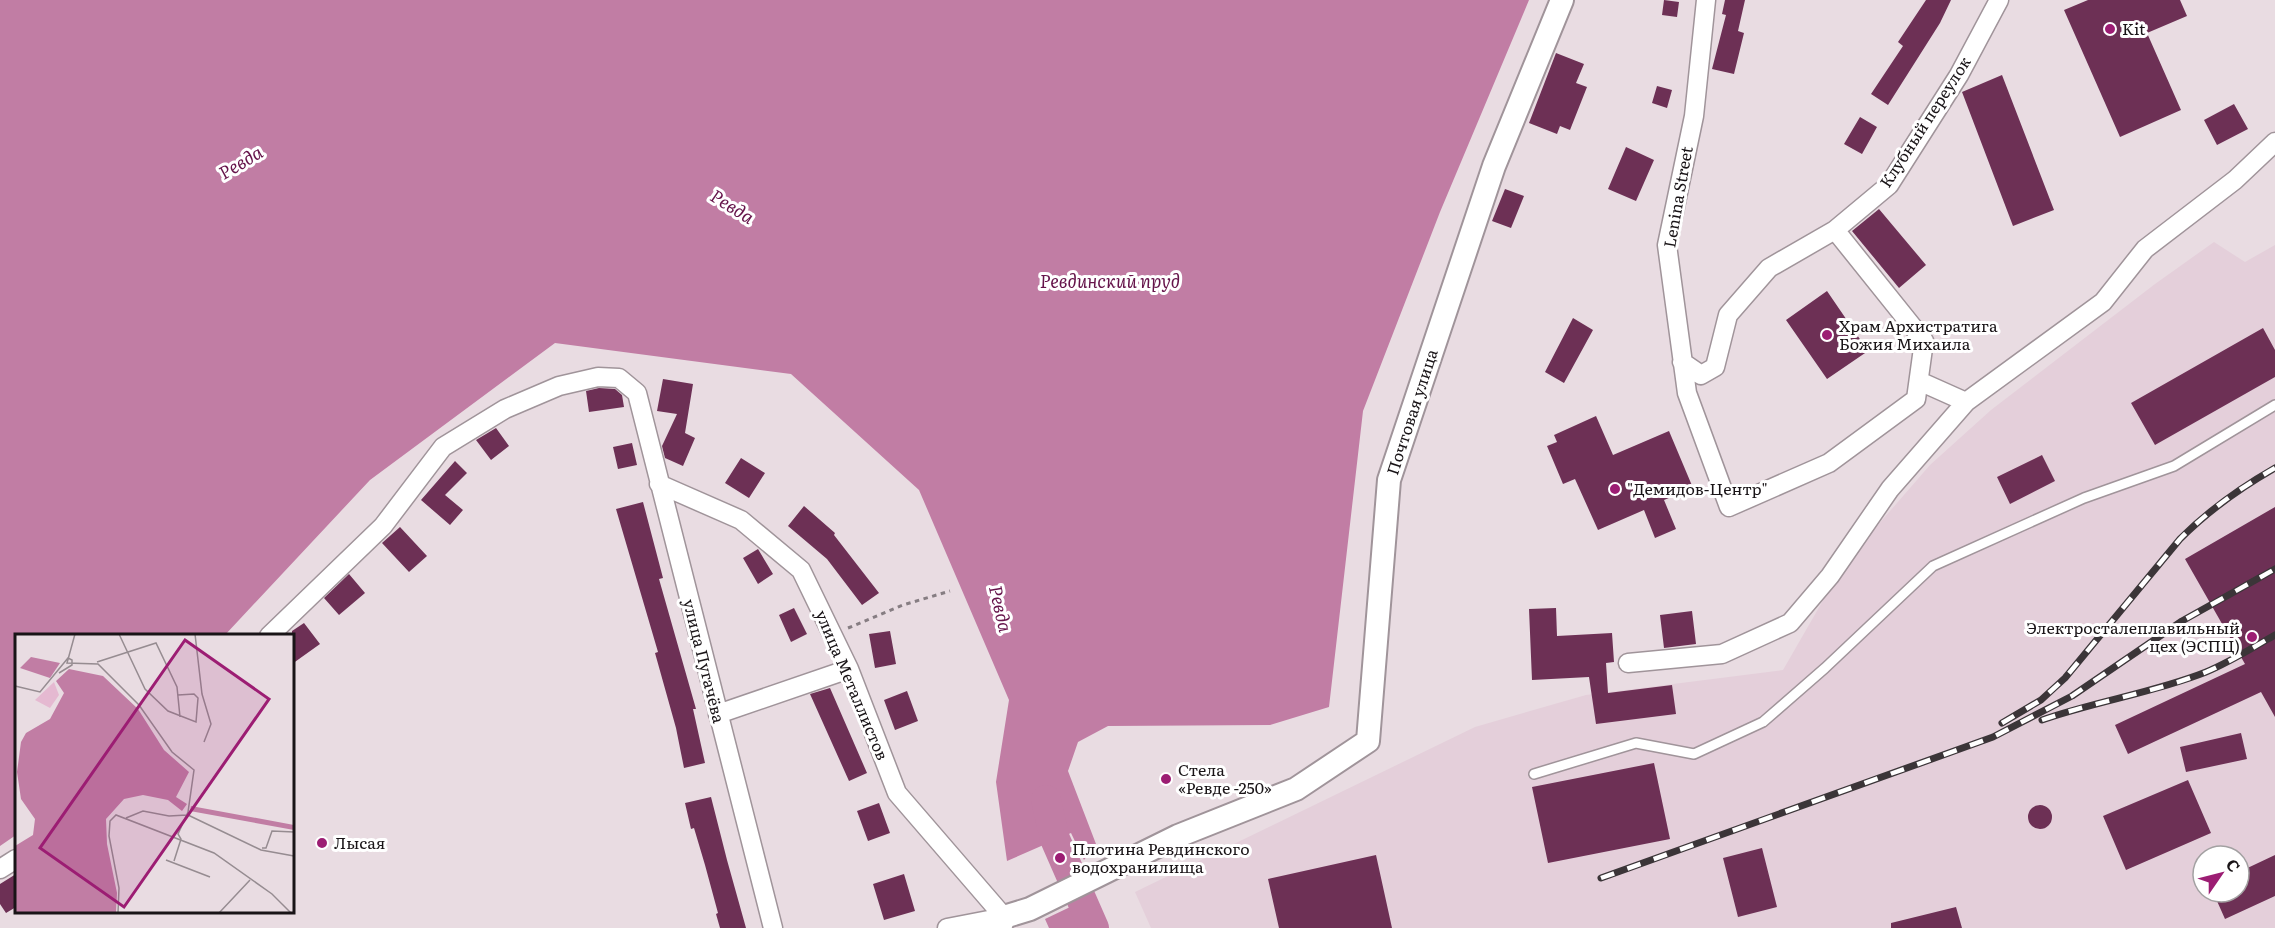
<svg xmlns="http://www.w3.org/2000/svg" width="2275" height="928" font-family="Literata,serif">
  <rect width="100%" height="100%" fill="#e9dce2"/>
  <path fill="#e4cfda" fill-rule="evenodd" d="M2214,242l31,20 30,-17v683h-1124l-16,-36 340,-165 111,-32 197,-25 61,-106 86,-99 61,-55 164,-126zM2203,856h36v36h-36z"/>
  <path fill="#c17da4" d="M0,0h1529l-89,212 -77,199 -34,296 -59,18 -162,1 -30,16 -10,29 28,73 -12,16 -13,-27 -64,28 -11,-79 13,-82 -90,-210 -128,-116 -236,-31 -185,137 -145,155 -209,1v199l-16,11z
    M1089,898l13,30h-53l-4,-9z"/>
  <g fill="none" stroke-linecap="round" stroke-linejoin="round">
    <path stroke="#c17da4" stroke-width="30" d="M1046,800l9,39 39,89"/>
  </g>
  <path fill="#6d3055" d="M1664,0l15,2 -2,15 -15,-2z
    M1725,0h20l-7,31 6,2 -10,41 -22,-5 14,-54 -4,-1z
    M1926,0h25l-11,23 -52,82 -17,-11 32,-48 -5,-4z
    M2088,0h92l7,16 -40,17 34,77 -61,27 -56,-127z
    M1556,53l28,11 -8,19 11,4 -17,43 -10,-4 -3,8 -28,-11z
    M2002,75l52,135 -41,16 -51,-134z
    M1657,86l15,4 -5,18 -15,-5z
    M2234,104l14,25 -31,16 -13,-25z
    M1860,117l17,10 -15,27 -18,-10z
    M1626,147l28,13 -18,41 -28,-12z
    M1505,189l19,7 -13,32 -19,-7z
    M1879,209l47,56 -27,23 -47,-57z
    M1827,291l41,60 -41,28 -41,-59z
    M1573,318l20,12 -29,53 -19,-11z
    M2263,328l12,22v27l-120,68 -24,-42z
    M663,379l30,5 -8,49 10,5 -12,28 -18,-8 -3,-12 15,-32 -20,-3z
    M599,388l16,1 7,6 2,12 -35,5 -3,-21z
    M1596,416l17,39 56,-24 24,57 -29,12 12,29 -21,9 -11,-28 -46,20 -23,-51 -12,5 -16,-38 10,-4 -3,-7z
    M496,428l13,18 -18,14 -15,-20z
    M632,443l5,22 -19,4 -5,-22z
    M2042,455l13,26 -45,23 -13,-27z
    M741,458l24,15 -16,25 -24,-15z
    M455,461l12,12 -22,22 18,15 -13,15 -29,-25z
    M643,502l20,76 -4,1 37,130h-3l12,54 -21,5 -8,-40 -21,-75 3,-1 -42,-143z
    M804,506l31,27 -1,2 45,58 -17,12 -35,-46 -39,-33z
    M2275,507v210l-14,-25 -133,62 -13,-29 130,-61 -60,-105z
    M400,527l27,29 -18,16 -27,-29z
    M758,549l15,25 -15,10 -15,-26z
    M349,574l16,19 -26,22 -15,-17z
    M794,608l13,26 -16,8 -12,-27z
    M1556,608l1,28 55,-3 2,29 -8,1 2,30 64,-8 4,29 -80,10 -7,-47 -57,3 -3,-71z
    M1692,611l4,33 -32,4 -4,-33z
    M304,623l16,21 -28,20v-33z
    M890,631l6,33 -21,4 -6,-34z
    M830,688l37,85 -18,8 -39,-87z
    M907,691l11,30 -23,9 -11,-30z
    M2241,733l6,26 -61,13 -6,-25z
    M1654,763l16,76 -122,24 -16,-76z
    M2188,780l23,53 -85,37 -23,-54z
    M711,797l16,63 19,68h-26l-4,-14 2,-1 -13,-48 -11,-37 -3,1 -6,-26z
    M879,803l11,30 -22,8 -11,-30z
    M2028 817a12 12 0 1 1 24 0a12 12 0 1 1-24 0Z
    M1762,848l15,59 -39,10 -15,-59z
    M1376,855l16,73h-113l-11,-49z
    M2275,855v41l-50,23 -12,-27h26v-20z
    M16,874v33l-10,6 -6,-9v-20z
    M904,874l11,37 -31,9 -11,-36z
    M1956,907l6,21h-71v-5z"/>
  <g fill="none" stroke-linecap="round" stroke-linejoin="round">
    <g stroke="#a0949a" stroke-width="12">
      <path id="service" d="M1534,774l102,-31 58,11 69,-32 62,-54 108,-102 151,-68 90,-32 101,-61"/>
    </g>
    <g stroke="#a0949a" stroke-width="21">
      <path id="minor" d="M1706,0l-12,116 -27,129 20,148 42,114 100,-44 87,-64 8,-58 -89,-111
        M1682,362l19,13 14,-8 13,-52 41,-47 66,-38 54,-45 70,-110 40,-75
        M1919,381l47,21
        M659,484l82,36 60,50 48,99 48,124 107,124 -57,11
        M269,636l114,-110 60,-79 62,-38 54,-23 39,-9 21,1 18,15 136,535
        M1628,663l94,-9 68,-31 40,-47 60,-87 76,-87 137,-100 42,-53 90,-69 40,-38
        M718,714l131,-45
        M0,869l16,-10"/>
    </g>
    <g stroke="#a0949a" stroke-width="26">
      <path id="tertiary" d="M1000,928l4,-11 26,-8 148,-73 118,-47 72,-48 21,-261 105,-314 68,-166"/>
    </g>
    <path stroke="#867d82" stroke-width="3" stroke-dasharray="4.5 4.5" stroke-linecap="butt" d="M848,628l55,-23 47,-14"/>
    <use href="#service" stroke="#fff" stroke-width="9"/>
    <use href="#minor" stroke="#fff" stroke-width="18"/>
    <use href="#tertiary" stroke="#fff" stroke-width="22"/>
    <g stroke="#3b3538" stroke-width="7">
      <path id="rail" d="M2042,720c54,-19 111,-27 164,-48 24,-10 46,-24 69,-37
        M2002,723l39,-23 24,-22 115,-139c29,-29 60,-51 95,-71
        M1601,878l392,-141 79,-41 110,-75 93,-52"/>
    </g>
    <use href="#rail" stroke="#fff" stroke-width="4.5" stroke-dasharray="14" stroke-linecap="butt"/>
  </g>
  <g fill="#9c1d73" stroke="#fff" stroke-width="2">
    <circle cx="2110" cy="29" r="6"/>
    <circle cx="1827" cy="335" r="6"/>
    <circle cx="1615" cy="489" r="6"/>
    <circle cx="2252" cy="637" r="6"/>
    <circle cx="1166" cy="779" r="6"/>
    <circle cx="322" cy="843" r="6"/>
    <circle cx="1060" cy="858" r="6"/>
  </g>
  <g text-anchor="middle" stroke-width="6" stroke-linejoin="round" paint-order="stroke">
    <g font-size="16" fill="#191417" stroke="#fff" text-anchor="start">
      <text x="2122" y="35">Kit</text>
      <text x="1839" y="332">Храм Архистратига<tspan x="1839" dy="18">Божия Михаила</tspan></text>
      <text x="1627" y="495">"Демидов-Центр"</text>
      <text x="2240" y="634" text-anchor="end">Электросталеплавильный<tspan x="2240" dy="18">цех (ЭСПЦ)</tspan></text>
      <text x="1178" y="776">Стела<tspan x="1178" dy="18">«Ревде -250»</tspan></text>
      <text x="334" y="849">Лысая</text>
      <text x="1072" y="855">Плотина Ревдинского<tspan x="1072" dy="18">водохранилища</tspan></text>
    </g>
    <g font-size="16" fill="#191417" stroke="#fff">
      <text transform="translate(1925 122) rotate(-57)" y="6">Клубный переулок</text>
      <text transform="translate(1678 197) rotate(-80)" y="6">Lenina Street</text>
      <text transform="translate(1412 412) rotate(-72)" y="6">Почтовая улица</text>
      <text transform="translate(704 661) rotate(76)" y="6">улица Пугачёва</text>
      <text transform="translate(852 685) rotate(67)" y="6">улица Металлистов</text>
    </g>
    <g font-size="18" font-style="italic" fill="#65134a" stroke="#fff">
      <text transform="translate(241 163) rotate(-31)" y="6">Ревда</text>
      <text transform="translate(732 207) rotate(32)" y="6">Ревда</text>
      <text x="1110" y="288">Ревдинский пруд</text>
      <text transform="translate(1000 609) rotate(77)" y="6">Ревда</text>
    </g>
  </g>
  <g transform="translate(15 634)">
    <rect width="279" height="279" fill="#e9dce2"/>
    <path d="M39,48l5,13 -9,13 -15,-8z" fill="#e5b9d1"/>
    <path d="M16,23l29,6 -10,15 -30,-10zM54,35l34,7 35,33 26,41 25,22 -13,25 11,7 -5,7 -14,-11 -25,-5 -19,4 -18,20 1,25 10,49 -1,20h-101v-67l18,-11 2,-16 -14,-20 -4,-27 4,-30 5,-9 24,-14 14,-26 -8,-12zM176,172l103,19v5l-104,-19z" fill="#c17da4"/>
    <path fill="none" stroke="#968c91" stroke-width="1.5" d="M60,0l-8,29 31,1 41,41 33,47 22,18 -6,42 -10,22 3,5 -7,22M104,0l26,55 23,22 28,11 2,-24 -4,-4 -16,1M180,0l7,60 9,30 -7,18M82,28l59,-19 21,44 3,30M0,52l25,6 28,-34 4,2v5l-13,8M173,181l73,35 33,6M111,184l17,-7 26,5 18,-1M247,214h4l6,-17 22,1M151,226l44,17M103,279l1,-25 -10,-52 1,-15 6,-6 98,38 58,41 19,19M204,279l31,-33"/>
    <path fill="#9c1d73" fill-opacity="0.15" stroke="#9c1d73" stroke-width="3" d="M170,6l84,59 -145,208 -84,-59z"/>
    <rect width="279" height="279" fill="none" stroke="#191417" stroke-width="3"/>
  </g>
  <g transform="translate(2221 874) rotate(55)"><circle r="28" fill="#ffffff" stroke="#a3a1a2" stroke-width="1.5"/>
  <path d="M0-4.5L10 22L0 15L-10 22Z" fill="#9c1d73"/>
  <text y="-9" font-size="16" font-weight="bold" text-anchor="middle" fill="#191417">С</text>
  </g>
</svg>
